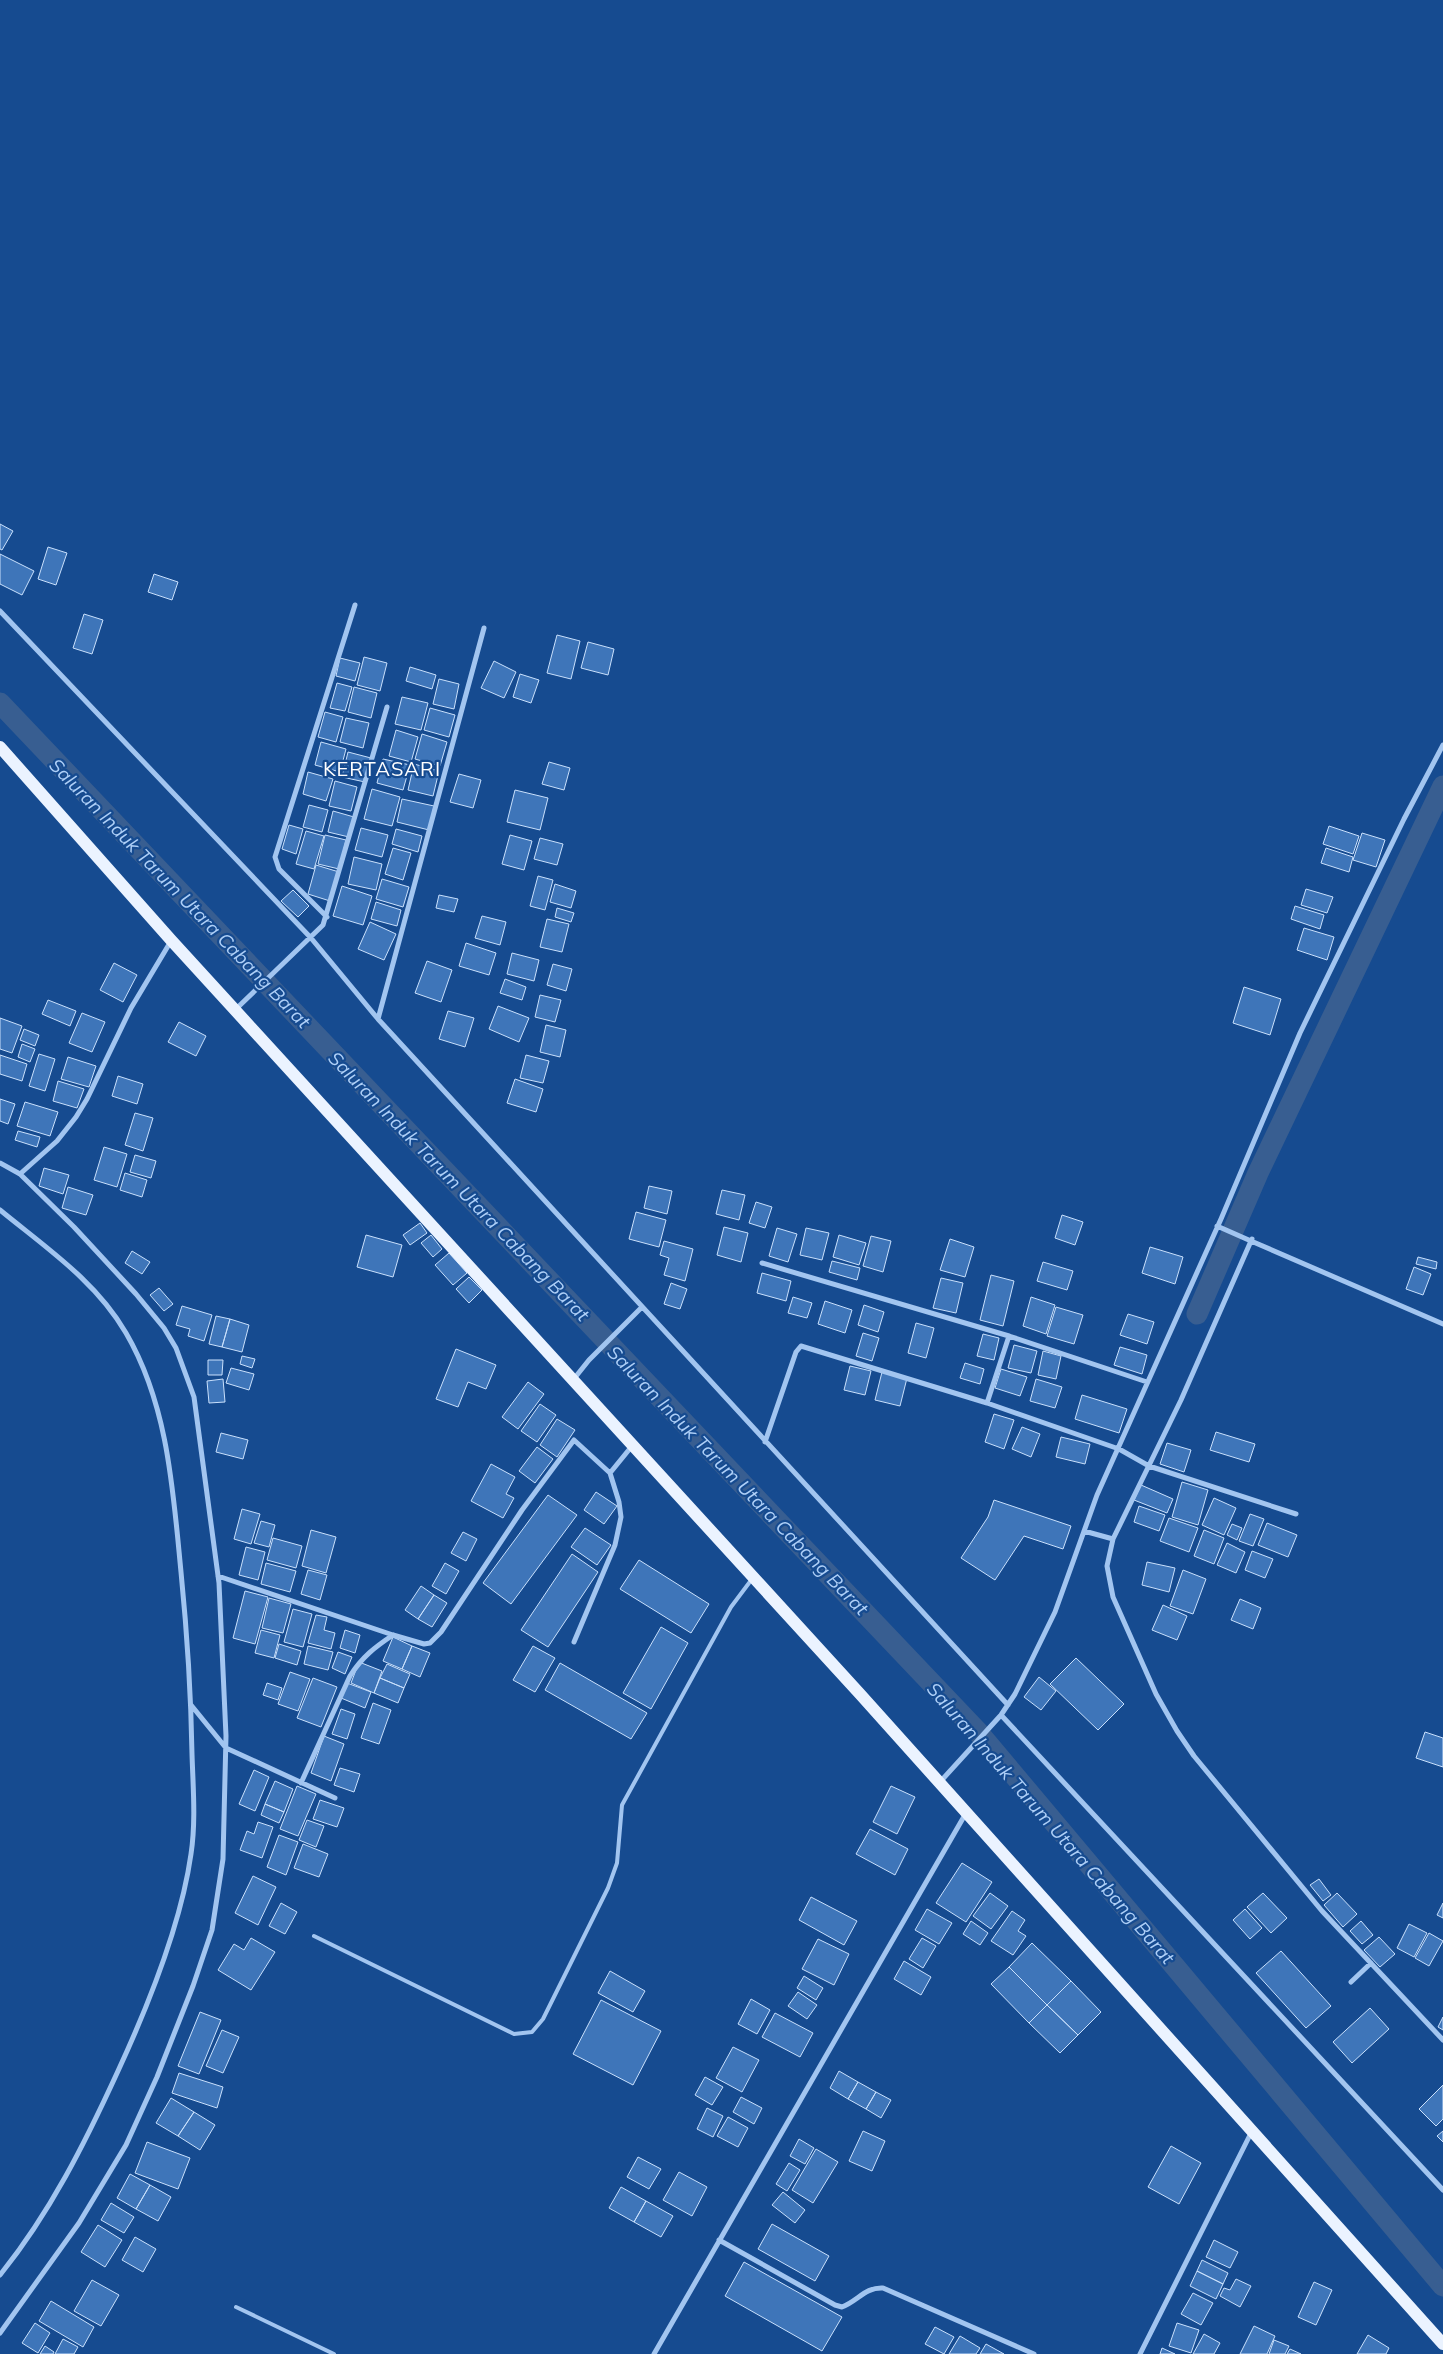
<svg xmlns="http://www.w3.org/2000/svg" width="1443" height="2354" font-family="Mulish,sans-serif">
  <rect width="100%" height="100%" fill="#164b90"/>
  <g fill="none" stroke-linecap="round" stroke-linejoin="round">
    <path stroke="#385e91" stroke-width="21" d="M0,703l978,1029 465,554
      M1197,1314l61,-141 185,-387"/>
  </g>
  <path fill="#3e75b9" stroke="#c9e0fc" d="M0,524l13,7 -11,19 -2,-1z
    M48,547l19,6 -11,32 -18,-6z
    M0,554l34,17 -12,24 -22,-11z
    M154,574l24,8 -6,18 -24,-8z
    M84,614l19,6 -11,34 -19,-6z
    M557,635l23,6 -9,38 -24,-6z
    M588,642l26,7 -6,26 -27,-7z
    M364,657l23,6 -7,28 -23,-6z
    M340,658l20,5 -5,18 -19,-5z
    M494,661l22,11 -12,26 -23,-10z
    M410,667l26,8 -4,14 -26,-8z
    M520,674l19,6 -8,23 -18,-6z
    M439,679l20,5 -5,25 -21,-5z
    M337,683l15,4 -7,24 -15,-3z
    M354,687l23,6 -6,25 -23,-6z
    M402,697l26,6 -7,27 -26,-6z
    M430,708l25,7 -6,22 -25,-7z
    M325,712l18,5 -7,25 -18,-5z
    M346,718l23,5 -6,25 -23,-6z
    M396,730l22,7 -7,25 -22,-6z
    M422,734l25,8 -7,24 -25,-7z
    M321,742l25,7 -6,23 -25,-7z
    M348,752l23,6 -6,24 -23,-5z
    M383,759l27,6 -7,25 -26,-7z
    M549,762l21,6 -6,22 -22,-6z
    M414,764l25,7 -6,25 -25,-6z
    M308,772l25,7 -7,22 -23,-7z
    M459,774l22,6 -8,28 -23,-6z
    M335,781l22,6 -6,24 -22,-5z
    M372,789l28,8 -8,29 -28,-7z
    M515,790l33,8 -8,32 -33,-8z
    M402,799l32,7 -5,24 -32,-8z
    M309,805l19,5 -6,22 -19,-5z
    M333,811l21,6 -5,20 -21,-5z
    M289,825l14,4 -7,25 -14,-5z
    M1329,826l30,10 -6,18 -30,-10z
    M361,828l27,7 -6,22 -27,-7z
    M396,829l26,7 -4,16 -26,-8z
    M306,831l18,5 -10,33 -18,-5z
    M1362,833l23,7 -9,27 -23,-7z
    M325,835l21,5 -7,29 -21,-5z
    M510,835l22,6 -8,29 -22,-6z
    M540,838l23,6 -6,21 -23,-6z
    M393,848l18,5 -8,27 -18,-6z
    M1326,848l27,9 -4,15 -28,-9z
    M354,857l28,7 -6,26 -28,-6z
    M316,865l23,7 -9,29 -22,-7z
    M538,876l15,4 -8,30 -15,-4z
    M382,879l27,8 -6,20 -27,-8z
    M555,884l21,7 -5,17 -21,-6z
    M342,886l30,10 -9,29 -30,-9z
    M1306,889l27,8 -6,16 -26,-8z
    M293,890l16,16 -11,11 -17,-16z
    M439,895l19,4 -4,13 -18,-4z
    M376,902l25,8 -4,16 -26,-7z
    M1295,906l29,9 -4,14 -29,-10z
    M557,908l17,5 -3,9 -16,-5z
    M482,916l24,6 -6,23 -25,-7z
    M547,919l22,5 -7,28 -22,-5z
    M370,922l26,12 -12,26 -26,-11z
    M1304,928l30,9 -7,23 -30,-10z
    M466,943l30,10 -7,22 -30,-9z
    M512,953l27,7 -5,21 -27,-7z
    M427,961l25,9 -11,32 -26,-9z
    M114,963l23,12 -14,27 -23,-12z
    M553,964l19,5 -6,22 -19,-6z
    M505,979l21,8 -4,13 -22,-7z
    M1244,987l37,12 -11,36 -37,-12z
    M540,995l21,5 -6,22 -20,-5z
    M48,1000l28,11 -6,15 -28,-12z
    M498,1006l31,12 -10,24 -30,-13z
    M448,1011l26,7 -9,29 -26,-8z
    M82,1013l23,9 -13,30 -23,-9z
    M0,1018l22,8 -10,27 -12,-4z
    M179,1022l27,14 -10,20 -28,-14z
    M546,1025l20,5 -6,27 -20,-5z
    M24,1029l15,6 -4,11 -15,-6z
    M22,1044l13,5 -5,13 -12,-5z
    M39,1054l16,5 -10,32 -16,-5z
    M0,1055l27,9 -5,17 -22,-7z
    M526,1055l23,6 -6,22 -23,-5z
    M68,1057l28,9 -7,21 -28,-8z
    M118,1076l25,8 -6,20 -25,-8z
    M515,1079l28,10 -7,23 -29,-9z
    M58,1081l26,8 -7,19 -24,-7z
    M0,1099l15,5 -7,20 -8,-3z
    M25,1102l33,10 -8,24 -33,-10z
    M135,1113l18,5 -10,33 -18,-6z
    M18,1131l22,6 -3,10 -22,-7z
    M104,1147l23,7 -10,33 -23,-7z
    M135,1155l21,6 -5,17 -21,-6z
    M44,1168l25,7 -6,19 -24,-8z
    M125,1173l22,7 -5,17 -22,-7z
    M649,1186l23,5 -5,23 -23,-6z
    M68,1187l25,8 -7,20 -24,-7z
    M722,1190l23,5 -6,25 -23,-6z
    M756,1202l16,5 -7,21 -16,-5z
    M636,1212l30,8 -7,27 -30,-8z
    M1062,1215l21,7 -8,23 -20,-7z
    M420,1223l7,10 -17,12 -7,-10z
    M724,1227l24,6 -7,29 -24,-7z
    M777,1228l20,6 -9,28 -19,-6z
    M806,1228l23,5 -7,27 -22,-5z
    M366,1235l36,10 -9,32 -36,-10z
    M431,1235l11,14 -9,8 -12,-14z
    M839,1235l27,8 -7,22 -26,-8z
    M871,1236l20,5 -8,31 -20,-6z
    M950,1239l24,8 -9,30 -25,-7z
    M664,1241l29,8 -8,32 -21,-6 5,-17 -9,-3z
    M1150,1247l33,10 -8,27 -33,-11z
    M132,1251l18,11 -8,12 -17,-11z
    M449,1253l18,20 -14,12 -18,-20z
    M1418,1257l19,5 -1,7 -20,-5z
    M832,1261l28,7 -3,12 -28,-8z
    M1043,1262l30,9 -6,19 -30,-9z
    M1414,1267l17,7 -8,21 -17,-6z
    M762,1273l29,8 -5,20 -29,-8z
    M991,1275l23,6 -11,45 -23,-6z
    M469,1277l13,13 -13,13 -13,-14z
    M941,1278l22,5 -7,30 -23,-5z
    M671,1283l16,6 -7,20 -16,-5z
    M159,1288l14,16 -9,7 -14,-16z
    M793,1297l19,6 -5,15 -19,-5z
    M1031,1297l24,8 -9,29 -23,-8z
    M825,1301l27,9 -7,23 -27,-9z
    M864,1305l20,7 -6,20 -20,-7z
    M182,1306l30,9 -8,26 -16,-5 2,-7 -14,-4z
    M1056,1307l27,8 -9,29 -27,-8z
    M1128,1314l26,8 -7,22 -27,-9z
    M216,1316l14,3 -8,28 -13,-3z
    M230,1319l19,6 -7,27 -20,-5z
    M916,1323l18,5 -8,30 -18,-5z
    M863,1333l16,5 -7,23 -16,-5z
    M983,1334l16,4 -5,22 -17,-4z
    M1014,1345l23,6 -6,22 -23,-5z
    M1120,1347l27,8 -5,19 -28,-9z
    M456,1349l40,16 -10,24 -18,-7 -10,25 -22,-8z
    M1043,1351l18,5 -5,23 -18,-4z
    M242,1356l13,3 -3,9 -12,-4z
    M208,1360h15l-1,15h-14z
    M965,1363l19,6 -4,15 -20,-6z
    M850,1366l21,5 -6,24 -21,-5z
    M231,1368l23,6 -5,16 -23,-7z
    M1001,1369l26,8 -7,19 -25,-8z
    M882,1372l25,6 -7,28 -25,-6z
    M223,1379l2,23 -16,1 -2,-22z
    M1036,1379l26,8 -7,21 -25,-7z
    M528,1382l16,12 -26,35 -16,-12z
    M1082,1395l45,14 -8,24 -44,-14z
    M540,1404l16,11 -19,27 -16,-11z
    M994,1414l20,6 -10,29 -19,-7z
    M557,1419l18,11 -18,27 -17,-12z
    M1022,1427l18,7 -9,23 -19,-8z
    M1216,1432l39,12 -6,18 -39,-12z
    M221,1433l27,7 -5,19 -27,-7z
    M1061,1437l29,7 -5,20 -29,-7z
    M1167,1443l24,7 -7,22 -24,-8z
    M537,1447l16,12 -18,24 -16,-12z
    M491,1464l24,13 -9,17 8,4 -11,20 -32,-17z
    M1182,1482l26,8 -10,35 -26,-8z
    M1141,1485l32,14 -6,14 -33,-13z
    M596,1492l21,14 -13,18 -20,-14z
    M548,1495l29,20 -66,89 -28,-21z
    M1214,1498l22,10 -12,27 -22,-10z
    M994,1500l77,26 -8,23 -39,-13 -29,44 -34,-22 27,-41z
    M1139,1506l26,9 -6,16 -25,-9z
    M242,1509l18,5 -9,30 -17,-5z
    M1250,1514l14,5 -11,27 -14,-5z
    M1169,1518l29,10 -9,24 -29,-11z
    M261,1521l14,4 -6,22 -15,-4z
    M1267,1523l30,12 -9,22 -30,-12z
    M1232,1524l10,4 -5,12 -10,-5z
    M585,1528l26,17 -14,20 -26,-18z
    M311,1530l25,7 -10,36 -24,-7z
    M1204,1530l20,8 -10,26 -20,-8z
    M463,1532l14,7 -11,22 -15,-8z
    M273,1538l29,8 -6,22 -29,-8z
    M1227,1543l18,9 -9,21 -19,-8z
    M246,1547l19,5 -7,28 -19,-5z
    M1252,1551l21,8 -8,19 -20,-8z
    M572,1554l26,18 -50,75 -27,-17z
    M639,1560l70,44 -18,29 -71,-44z
    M1147,1562l28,6 -6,24 -27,-7z
    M266,1563l30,8 -6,21 -29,-8z
    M445,1563l14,8 -13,23 -14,-8z
    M308,1570l19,5 -7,25 -19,-6z
    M1183,1570l23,9 -13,35 -23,-8z
    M421,1586l13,9 -16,24 -13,-9z
    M245,1591l23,6 -13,47 -22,-6z
    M434,1595l13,8 -15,24 -14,-8z
    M269,1598l22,6 -8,29 -21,-5z
    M1240,1599l21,9 -8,21 -22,-9z
    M1163,1605l24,11 -10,24 -25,-10z
    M293,1609l19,5 -9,33 -19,-5z
    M316,1615l11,2 -3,13 11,3 -4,16 -23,-6z
    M661,1627l27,16 -37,66 -28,-16z
    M261,1630l19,5 -6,23 -19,-5z
    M345,1630l15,5 -5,18 -15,-5z
    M393,1637l19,9 -10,23 -19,-8z
    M279,1644l22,7 -4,14 -22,-7z
    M308,1646l25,6 -5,18 -24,-6z
    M412,1646l18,7 -10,24 -18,-8z
    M533,1646l22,12 -20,34 -22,-12z
    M338,1652l14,5 -7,17 -13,-6z
    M1076,1658l48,46 -26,26 -48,-46z
    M359,1662l23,9 -8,22 -23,-10z
    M560,1663l87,50 -16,26 -86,-49z
    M387,1664l23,10 -6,14 -24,-10z
    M290,1672l20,7 -12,32 -20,-7z
    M1039,1677l17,14 -15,19 -17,-13z
    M313,1678l24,9 -16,40 -24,-9z
    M380,1678l24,10 -6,15 -24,-10z
    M267,1683l15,5 -4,12 -15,-5z
    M347,1683l24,9 -6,16 -24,-10z
    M373,1703l18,7 -12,34 -18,-6z
    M341,1709l14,5 -8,25 -15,-5z
    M1425,1732l18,6v29l-27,-9z
    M324,1736l20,8 -13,37 -20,-8z
    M340,1768l20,6 -6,18 -20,-7z
    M254,1770l15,7 -14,34 -16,-7z
    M275,1781l18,8 -9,23 -19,-8z
    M297,1786l19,8 -18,42 -18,-7z
    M891,1786l24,11 -18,37 -24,-12z
    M320,1800l24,8 -7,19 -24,-8z
    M265,1804l19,8 -5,11 -18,-8z
    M307,1820l17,6 -8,21 -17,-7z
    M258,1822l15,5 -11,31 -22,-8 7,-19 7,3z
    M870,1829l38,20 -13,26 -39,-21z
    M279,1835l19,7 -12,33 -19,-8z
    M303,1844l25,10 -9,23 -25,-9z
    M962,1863l30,19 -26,40 -30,-19z
    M253,1876l23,11 -18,38 -23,-12z
    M1319,1879l12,16 -8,6 -13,-16z
    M990,1893l18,13 -17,23 -18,-13z
    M1263,1893l24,25 -16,15 -24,-26z
    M1337,1893l20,21 -14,13 -19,-22z
    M811,1897l46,24 -13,24 -45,-25z
    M281,1903l16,9 -12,22 -16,-8z
    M1443,1903v15l-6,-3z
    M927,1909l25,14 -13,21 -24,-14z
    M1245,1909l17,19 -12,11 -17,-19z
    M1012,1911l13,9 -7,11 8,5 -13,19 -22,-14z
    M971,1921l17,12 -8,12 -17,-11z
    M1361,1921l12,14 -11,9 -12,-13z
    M1409,1924l18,9 -13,24 -17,-9z
    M1429,1933l14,8 -14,25 -14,-8z
    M1379,1937l16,17 -15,13 -16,-17z
    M251,1938l24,14 -24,38 -33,-20 16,-26 10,6z
    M922,1938l14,8 -13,22 -14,-9z
    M818,1939l31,15 -15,31 -32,-16z
    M1032,1943l39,38 -24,24 -38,-38z
    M1281,1951l50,55 -25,22 -50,-55z
    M904,1961l27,16 -10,18 -27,-16z
    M1009,1967l38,38 -18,18 -38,-39z
    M610,1971l35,20 -12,21 -35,-19z
    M804,1976l19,12 -7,12 -19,-12z
    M1071,1981l30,31 -23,23 -31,-30z
    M798,1992l19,13 -10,14 -19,-13z
    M751,1999l19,11 -13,24 -19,-10z
    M601,2000l60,31 -28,54 -60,-31z
    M1047,2005l31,30 -18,18 -31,-30z
    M1370,2008l19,21 -37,34 -19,-21z
    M200,2012l21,8 -22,54 -21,-8z
    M775,2013l38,20 -13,24 -38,-20z
    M1443,2017v13l-5,-3z
    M222,2030l17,7 -16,36 -17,-7z
    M733,2047l26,13 -17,32 -26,-14z
    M839,2071l19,11 -10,17 -18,-11z
    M179,2073l44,14 -6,21 -45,-15z
    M705,2077l18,10 -11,18 -17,-10z
    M858,2082l18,10 -10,17 -18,-10z
    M1443,2085v34l-7,7 -17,-17z
    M876,2092l15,8 -10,18 -15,-9z
    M741,2097l21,11 -8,16 -21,-12z
    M171,2098l23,14 -16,24 -22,-13z
    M707,2108l16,8 -10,21 -16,-8z
    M194,2112l21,13 -15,25 -22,-14z
    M728,2117l20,11 -10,19 -21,-11z
    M863,2131l22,10 -13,30 -23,-10z
    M1443,2131v11l-6,-6z
    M799,2139l15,9 -9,16 -15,-8z
    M147,2142l43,16 -12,31 -43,-16z
    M1171,2146l30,17 -22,41 -31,-17z
    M816,2149l22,13 -25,41 -21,-13z
    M638,2157l23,12 -12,20 -22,-12z
    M789,2163l11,7 -13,21 -11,-7z
    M679,2172l28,15 -15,29 -29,-16z
    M130,2174l20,11 -14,24 -19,-11z
    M150,2185l21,12 -13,24 -22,-12z
    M621,2187l25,14 -12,21 -25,-14z
    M783,2192l22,18 -10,13 -23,-18z
    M646,2201l27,15 -12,21 -27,-15z
    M111,2203l23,14 -10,16 -23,-13z
    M772,2224l57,32 -14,25 -57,-32z
    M98,2225l24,15 -17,27 -24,-15z
    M135,2237l21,12 -13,23 -21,-12z
    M1214,2240l24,12 -8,16 -24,-11z
    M1202,2260l26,13 -5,11 -26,-13z
    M744,2262l98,55 -20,34 -97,-55z
    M1197,2271l26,13 -7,15 -26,-13z
    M1236,2279l15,7 -11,21 -20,-11 4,-8 6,2z
    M92,2280l27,15 -18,31 -27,-15z
    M1314,2282l18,8 -16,35 -18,-8z
    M1193,2293l20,10 -12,22 -20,-11z
    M51,2301l43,26 -11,20 -44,-26z
    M35,2323l15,10 -12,20 -16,-10z
    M1177,2323l22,7 -8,23 -22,-7z
    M1254,2326l21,10 -8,18h-27z
    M935,2327l19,10 -10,17 -19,-10z
    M1204,2334l16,9 -6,11h-21z
    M1368,2335l21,13 -3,6h-29z
    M960,2336l20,12 -4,6h-27z
    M63,2339l15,8 -4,7h-19z
    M1274,2340l15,6 -4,8h-16z
    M986,2344l18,10h-24z
    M45,2346l9,6 -1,2h-13z
    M1162,2348l13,6h-15z
    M1290,2349l11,5h-14z"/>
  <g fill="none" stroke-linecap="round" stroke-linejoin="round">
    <path stroke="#a2c5f0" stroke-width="4" d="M314,1936l200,98 18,-2 11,-13 65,-131 9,-25 5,-58 109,-198 21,-28
      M236,2307l98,47"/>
    <path stroke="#a2c5f0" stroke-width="5" d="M0,611l311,327 67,81 630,686
      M327,917l-48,-48 -4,-12 80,-252
      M236,1009l87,-84 64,-218
      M378,1019l106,-391
      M0,1163l20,11 54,53 62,67 28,34 12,20 18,49 25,186 7,153 -3,123 -11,71 -19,56 -36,91 -31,68 -47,78 -79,110
      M20,1174l37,-33 19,-24 11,-18 44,-91 40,-67
      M0,1210c45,37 96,71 126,123 42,72 47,157 55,239 6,60 10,121 11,182 1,33 4,67 -1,100 -10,71 -43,152 -73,217 -33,72 -68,142 -118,204
      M1217,1226l34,15 -70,159 -68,139 -6,27 6,31 43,97 21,37 17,25 128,155 121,129
      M1252,1239l-1,2 192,83
      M762,1263l247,73 138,46
      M1009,1336l-22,67 132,46 30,17 147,48
      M573,1380l16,-20 52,-52
      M765,1442l31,-90 5,-6 186,57
      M610,1473l22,-27
      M1084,1531l29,8
      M218,1576l175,59 31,9 6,-1 11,-11 81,-122 52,-70 36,33 9,29 2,15 -6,28 -41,97
      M191,1705l35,43 109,50
      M1001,1715l442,475
      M940,1782l61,-67 14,-21 40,-82 42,-117 124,-276 79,-186 104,-214 39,-74
      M301,1783l49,-107c12,-19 25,-29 43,-41
      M1351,1982l20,-19
      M719,2240l116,65 7,2c16,-6 23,-20 41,-19l151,66
      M654,2354l312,-541
      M1140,2354l112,-223"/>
    <path stroke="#ebf3ff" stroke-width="12" d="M0,747l171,193 689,754 583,650"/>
  </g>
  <g text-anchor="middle" stroke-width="4.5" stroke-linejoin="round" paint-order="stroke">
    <g font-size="19" font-style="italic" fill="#aecff7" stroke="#164b90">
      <text transform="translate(180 893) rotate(46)" y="7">Saluran Induk Tarum Utara Cabang Barat</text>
      <text transform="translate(459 1186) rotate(46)" y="7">Saluran Induk Tarum Utara Cabang Barat</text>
      <text transform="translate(738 1480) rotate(46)" y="7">Saluran Induk Tarum Utara Cabang Barat</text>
      <text transform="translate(1051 1823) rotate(49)" y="7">Saluran Induk Tarum Utara Cabang Barat</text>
    </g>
    <g font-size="20" letter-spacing="1" fill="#fff" stroke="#164b90">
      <text x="382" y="776">KERTASARI</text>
    </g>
  </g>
</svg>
